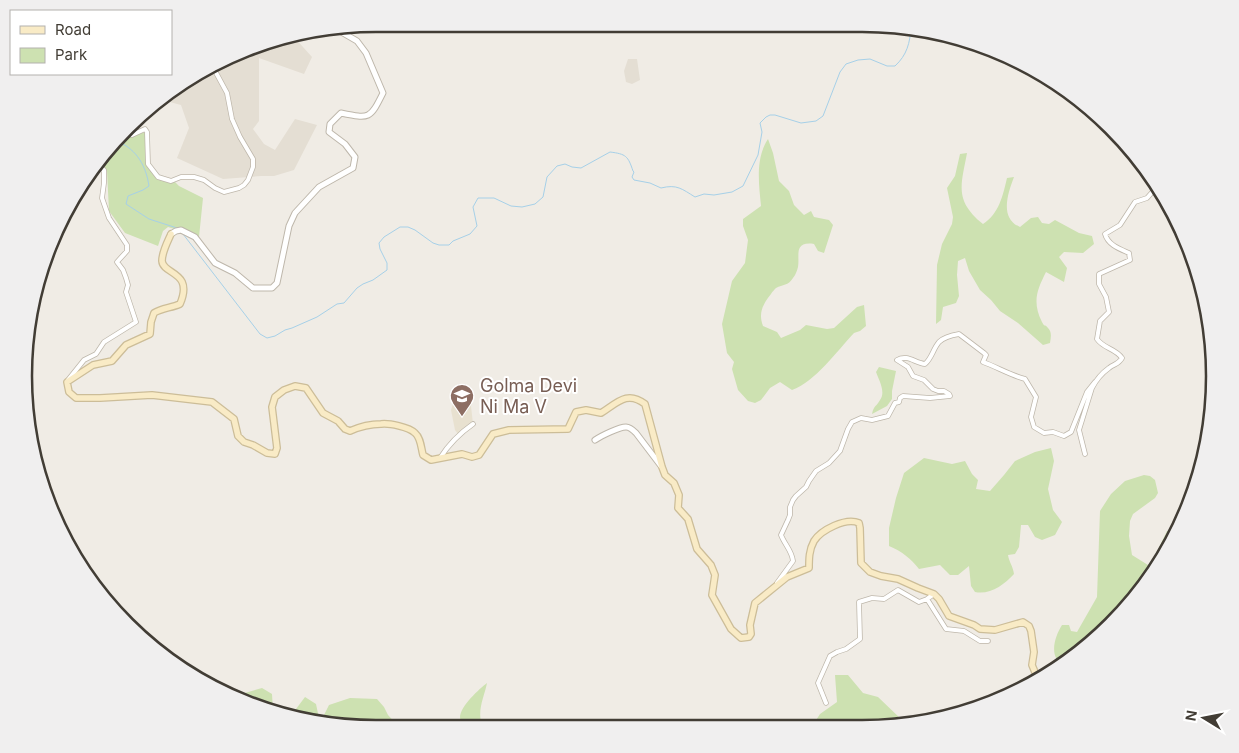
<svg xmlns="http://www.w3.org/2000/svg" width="1239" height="753" font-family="Inter,sans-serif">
  <rect width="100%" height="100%" fill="#f0ece5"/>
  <path fill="#e4ded3" d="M294,37l18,20 -8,17 -45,-16v63l-6,8 11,15 11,6 20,-31 22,6 -23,45 -20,6h-13l-38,3 -46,-21 12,-30 -8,-23 -15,-4 -5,-3 1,-2 101,-54z
    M628,59h9l3,21 -8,4 -6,-2 -2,-11z"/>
  <path fill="#e8e1d0" d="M467,392l6,9 -2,5 2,18 -15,10 -3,-4 -4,-20 2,-6z"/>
  <path fill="#cde1b1" d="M145,132c4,11 -2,23 3,33 1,3 6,7 8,10 4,5 12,7 19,7l4,4 24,12 -4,39 -31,-10 -5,4 -5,15 -33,-13 -16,-22 -2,-40 -7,-8 24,-26c8,2 13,-3 21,-5z
    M768,139l5,14 6,28 10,10 5,14 10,10 7,-4 3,6 15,3 4,5 -9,28 -6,-2 -4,-7c-21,-3 -14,12 -16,23 -1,4 -3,9 -5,11 -5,8 -10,6 -17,10 -1,1 -4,4 -5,6 -8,10 -13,19 -8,32l14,6 4,6 19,-8 6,-5 21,4 7,-1 23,-21 7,-2 2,21 -6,5 -6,2c-17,18 -39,49 -62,57l-12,-8 -10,6 -9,12 -6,3 -7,-2 -10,-11 -6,-21 2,-7 -7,-9 -5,-29 10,-43 13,-18 3,-23 -5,-14v-7l18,-13c-2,-22 -6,-47 7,-67z
    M967,153c-6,33 -13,47 16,71 16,-10 20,-29 24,-46l7,-1c-6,16 -15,41 6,50l11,-9 7,-1 4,6 7,1 6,-4 24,13 13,3 2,8 -11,9 -19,-1 -5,5 8,11 -3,14 -18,-10c-9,18 -14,30 -4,50 3,6 2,1 6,6 4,4 3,9 2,15l-7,2 -25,-22 -18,-12 -9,-11 -11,-10 -11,-19 -4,-13 -7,3 -1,14 2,21 -3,7 -13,4 -2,13 -5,4 1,-59 5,-21 10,-20 1,-7 -6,-29 8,-12 5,-22z
    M879,367l17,4 -4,20v8l-5,7 -15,8c2,-9 4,-7 8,-14 6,-8 -1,-20 -4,-28z
    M1051,448l3,13 -6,28 5,21 9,12 -7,13 -13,5 -7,-3 -7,-12h-7l-2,22 -4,7 -7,1c1,7 5,11 6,19 -10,11 -24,21 -39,18l-4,-6 -2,-20 -11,9h-8l-10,-10 -21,4c-9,-11 -16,-17 -30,-23v-18l7,-30 8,-25 20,-15 28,6 13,-3 7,13 6,6 -2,9 14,2 14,-16 11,-14 20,-9z
    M1144,475l6,1 5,4 3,13 -3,5 -22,16 -3,7 -1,15 3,19 16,10 5,-5 14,-29 6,-2 1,6 -1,7 -30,49 -48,51 -32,23c-15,-8 -8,-29 -1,-40h7l2,6 6,1 20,-35 3,-86 11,-17 14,-13z
    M835,675h13l15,18 15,4 24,23 2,5 -18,3h-75l9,-14 17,-12z
    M487,683c-3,15 -11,29 -4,44h-17c-1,-2 -4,-3 -5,-6 -6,-10 18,-32 26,-38z
    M262,688l10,6 1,17 -31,-8 -11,-6z
    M305,697l11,7 4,19 -40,-10h13z
    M350,698l27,1 7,8 4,8 11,12 -68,-1 -7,-2 -1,-7 6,-12z"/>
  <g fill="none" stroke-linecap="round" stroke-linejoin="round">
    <path stroke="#a6d0e8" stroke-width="1" d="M119,142c18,8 27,24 30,44l-6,4 -15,6 -2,8 23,15 28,9
      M183,234l77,100 7,4 8,-2 10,-6 7,-2 25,-11 20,-13 7,-1 13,-15 6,-4 10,-4 14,-10v-7l-7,-14 -1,-6 5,-6 16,-10h8l7,3 18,13 6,2h10l4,-4 17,-7 7,-8 -4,-19 5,-9h16l17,8 11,1 13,-3 8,-7 4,-20 10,-11 8,-2 7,3 9,1 29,-16c16,2 18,4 23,19l1,1 -2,5 2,3 16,3 11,5c16,-4 21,1 34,9l9,-3 10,1 18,-3 11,-6 15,-31 4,-23 -2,-9 6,-6 4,-2h5l26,8 15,-2 7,-5 17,-44 6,-8 12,-4 12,-1 17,7h8c12,-11 15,-23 16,-39"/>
    <g stroke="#beb7ab" stroke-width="5.5">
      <path id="minor" d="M126,134l6,1 13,-6 2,3 1,32 10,13 13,4 10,-4h13l10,3 11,8 9,4 15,-4 5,-3 4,-5 5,-13v-8l-13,-22 -8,-18 -5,-26 -13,-24
        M68,380l16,-20 12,-6 8,-12 32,-20 -10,-30 2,-7 -2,-7 -3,-8 -6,-8 10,-11v-6l-18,-27 -7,-20 2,-15v-13l-6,-5
        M1085,454l-6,-24 13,-42c4,-8 10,-15 17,-20 5,-4 10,-4 13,-10 -7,-10 -18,-9 -25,-19l3,-18 9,-9 -3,-15 -7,-13v-10l31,-14 -1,-7c-9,-4 -21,-8 -24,-19l15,-9 15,-23 12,-4 8,-9 2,-4
        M440,458c9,-14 20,-25 33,-34
        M777,583l16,-22c-1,-10 -8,-16 -12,-26l7,-15 2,-5v-8l3,-7 3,-4 10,-9 3,-6 7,-10 13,-8 11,-12 8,-22 4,-7 9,-4 11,2 16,-4 7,-13 4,-1 1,-4 3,-2 27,2 20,-2 -1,-2 -5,-3h-6l-5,-2 -9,-9 -11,-4 -5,-9 -11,-7c10,-6 18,3 28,4 7,-6 8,-15 14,-22 5,-5 14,-7 20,-8l25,19 2,2 -3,7c14,5 27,13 42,17l11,18 -5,20 3,10 10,6 9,-1 11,4 7,-4 16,-40 8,-10
        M927,599l19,30 18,2 16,10h8
        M826,703l-8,-20 12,-27 7,-4 9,-3 14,-10 -1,-37 13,-4 12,1 14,-9 21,12 8,-3 7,-5"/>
    </g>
    <g stroke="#beb7ab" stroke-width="7">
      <path id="tertiary" d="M171,234l5,-3 5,-1 14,7 20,26 20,10 18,15h19l5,-5 12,-57 6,-13 24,-26 34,-19 2,-11 -10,-13 -16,-12 1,-8 11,-11c29,6 29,6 42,-20l-17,-40 -9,-12 -19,-11
        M595,440c6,-4 24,-13 31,-13 4,0 7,3 10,6l25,33"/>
    </g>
    <g stroke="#ccbd98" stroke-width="8">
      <path id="secondary" d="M171,234c-4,9 -9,18 -9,27 1,14 32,10 18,43 -9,4 -18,4 -26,9l-3,9 -1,12 -24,11 -14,16 -19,4 -26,17 2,10 7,6h24l52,-3 60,7 22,17 4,17 6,6 9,3 14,8 8,1 2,-6 -5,-41 3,-10 9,-7 11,-4 11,2 17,25 15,8 7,8 5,2c9,-4 21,-7 31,-7 8,-1 28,3 34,9 6,5 6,15 8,22l8,5 31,-6 10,3 7,-2 14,-21 16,-4 59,-1 8,-17 10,-2 15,3c16,-10 26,-23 44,-9l17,63 3,8 9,8 5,12 -1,13 10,11 9,30 14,16 4,10 -3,20 19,34 10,9 8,-1 2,-3 -1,-9 5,-22 32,-26 22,-9c0,-9 0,-18 5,-27 7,-11 32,-24 45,-18l1,5 1,35 9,9 11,4 17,3 20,9 16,6 5,5 10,17 25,9 6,4 15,1 28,-8 6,4 2,5 3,21 -2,13 5,12 3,4"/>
    </g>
    <use href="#minor" stroke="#fff" stroke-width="4"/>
    <use href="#tertiary" stroke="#fff" stroke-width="5"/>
    <use href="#secondary" stroke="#f9ebc6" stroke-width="5.5"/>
  </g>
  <defs>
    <g id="school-pin" transform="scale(1.25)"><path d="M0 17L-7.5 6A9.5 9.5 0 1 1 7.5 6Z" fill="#8d6e63" stroke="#fff"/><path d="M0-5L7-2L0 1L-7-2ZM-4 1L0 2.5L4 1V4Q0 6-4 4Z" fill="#fff"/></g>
  </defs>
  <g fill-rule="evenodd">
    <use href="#school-pin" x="462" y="396"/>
  </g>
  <g text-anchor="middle" stroke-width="4" stroke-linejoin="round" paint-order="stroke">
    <g font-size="18" fill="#785e54" stroke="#fff" text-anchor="start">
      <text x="480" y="392">Golma Devi<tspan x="480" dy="21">Ni Ma V</tspan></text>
    </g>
  </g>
  <path d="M0 0H1239V753H0ZM376 32H862A344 344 0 0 1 1206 376V376A344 344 0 0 1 862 720H376A344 344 0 0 1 32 376V376A344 344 0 0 1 376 32Z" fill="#f0efef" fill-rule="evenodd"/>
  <path fill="none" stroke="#423d35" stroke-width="2.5" d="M376 32H862A344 344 0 0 1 1206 376V376A344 344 0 0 1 862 720H376A344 344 0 0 1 32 376V376A344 344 0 0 1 376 32Z"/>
  <rect x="10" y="10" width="162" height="65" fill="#ffffff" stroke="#b3b1ae"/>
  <rect x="20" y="26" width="25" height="8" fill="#f9ebc6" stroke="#b3b1ae"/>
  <text x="55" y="35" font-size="15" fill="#423d35">Road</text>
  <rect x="20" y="48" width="25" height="15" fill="#cde1b1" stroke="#b3b1ae"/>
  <text x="55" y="60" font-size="15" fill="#423d35">Park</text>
  <g transform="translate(1204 718) rotate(280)" stroke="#ffffff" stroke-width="4" paint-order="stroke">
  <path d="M0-4L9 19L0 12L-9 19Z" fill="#423d35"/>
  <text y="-8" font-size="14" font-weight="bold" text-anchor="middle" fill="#423d35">N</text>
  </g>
</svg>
